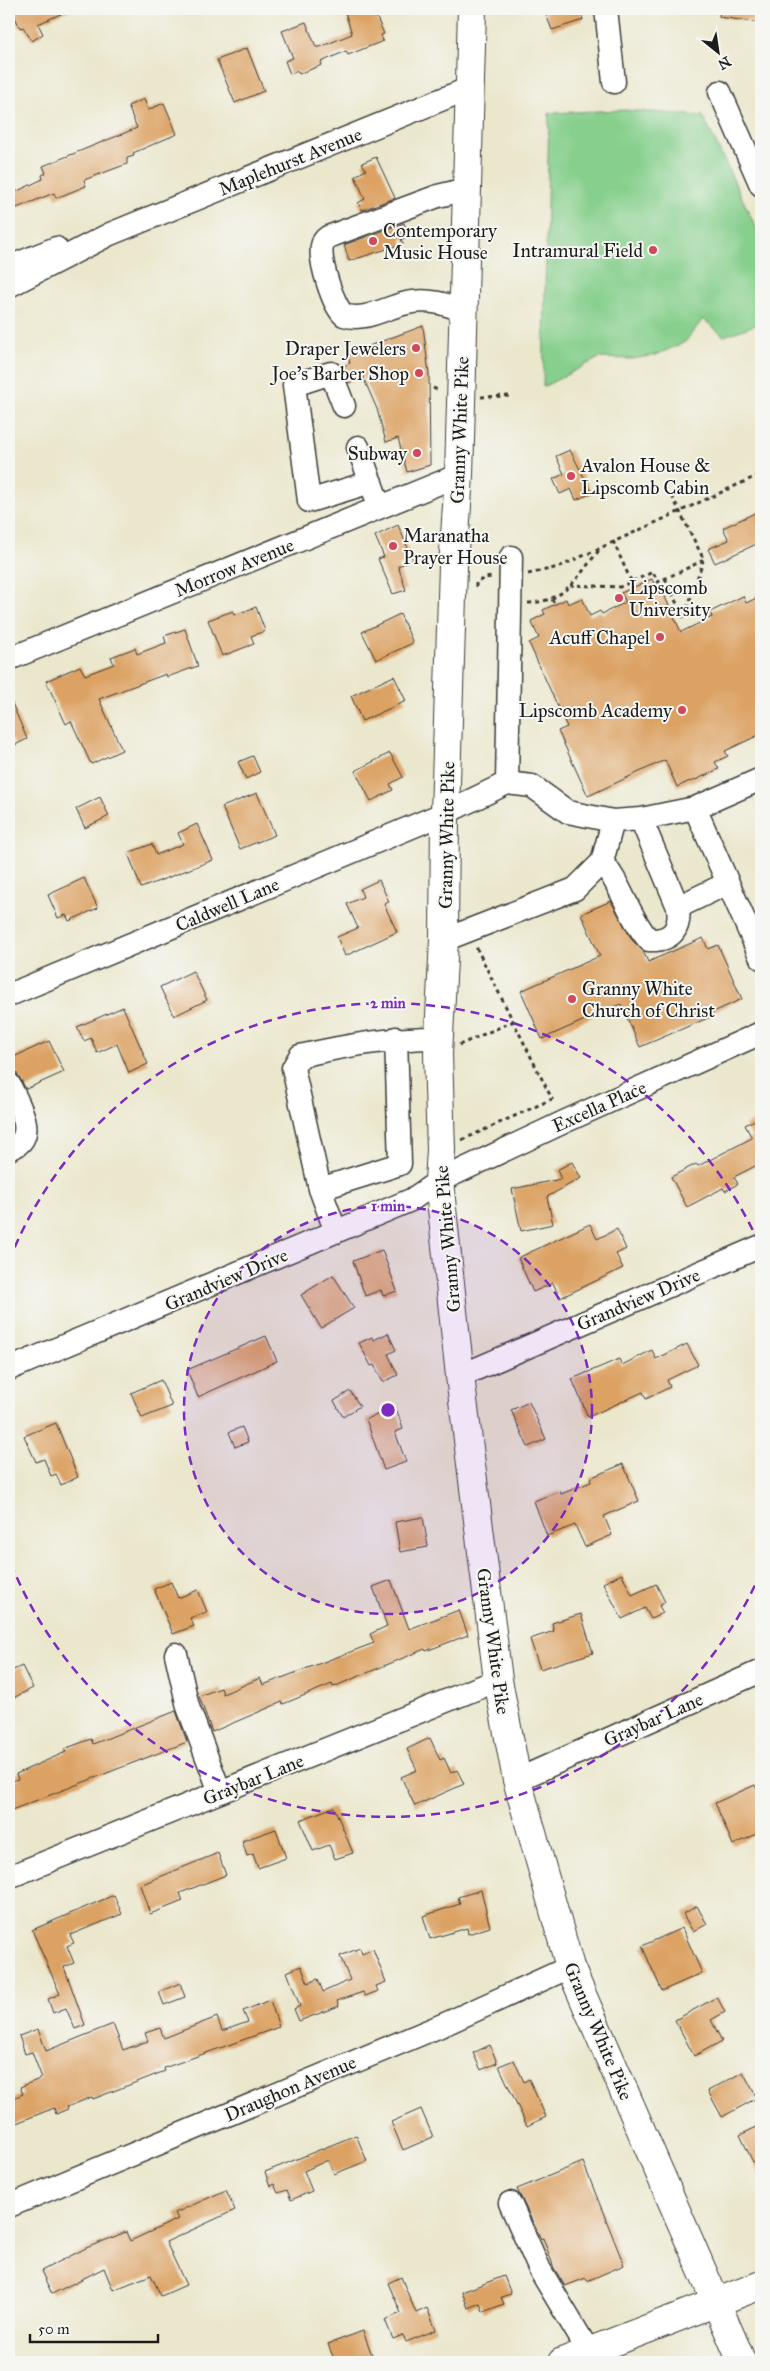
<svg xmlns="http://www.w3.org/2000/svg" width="770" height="2371" font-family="'IM FELL Great Primer',serif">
  <rect width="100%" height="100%" fill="#f6f6f2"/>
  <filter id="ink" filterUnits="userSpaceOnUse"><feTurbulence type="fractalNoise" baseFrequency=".02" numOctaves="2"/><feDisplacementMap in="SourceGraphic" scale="10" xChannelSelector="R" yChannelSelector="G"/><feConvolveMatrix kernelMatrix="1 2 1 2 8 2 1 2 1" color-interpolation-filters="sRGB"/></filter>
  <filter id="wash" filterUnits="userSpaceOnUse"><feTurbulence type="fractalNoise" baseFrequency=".0096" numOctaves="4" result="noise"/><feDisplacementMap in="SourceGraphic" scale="20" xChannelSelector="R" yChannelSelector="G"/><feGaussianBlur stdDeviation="1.12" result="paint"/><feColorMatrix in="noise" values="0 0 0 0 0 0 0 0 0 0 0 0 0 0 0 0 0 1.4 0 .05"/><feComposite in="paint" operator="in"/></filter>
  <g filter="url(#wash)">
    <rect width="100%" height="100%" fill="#ebe7cd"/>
    <path fill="#86cf8c" stroke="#517654" d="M625,110l78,6 58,122 -2,29 2,3v53l-37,13 -21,-17 -18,23 -29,13 -24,4 -33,-1 -56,29 6,-274z"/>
    <g id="blocks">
      <path fill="#dca263" d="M11,9h61l-34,15 5,10 -11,7 -9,-14 -3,1z
        M344,9h29l11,25 -3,1 2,6 -35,14 -2,-4 -25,11 1,3 -23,9 -1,-3 -8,3 -5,-13 8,-3 -11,-27 24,-9 10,25h4l32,-13z
        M544,9h36l3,11 -31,10z
        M720,9h41v14l-42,-6z
        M247,48l17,43 -29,12 -18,-43z
        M144,99l4,11 16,-7 13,31 -44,19 1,3 -7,2v6l-43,16 2,6 -30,12 -2,-5 -45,18v-16l34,-16 -1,-4 4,-2 -3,-7 94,-38 -9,-22z
        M376,157l19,41 -33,12 -4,-7 7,-4 -10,-23 11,-6 -4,-7z
        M404,223l5,14 -8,2 2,5 -54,17 -5,-16z
        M423,326l6,48 1,91 -23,7 -9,-34 -12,4 -9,-33 -14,-32 -14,6 -7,-16 8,-4 -2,-7 26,-12z
        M570,450l22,43 -16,7 -5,-11 -11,5 -7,-15 11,-5 -8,-18z
        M761,510v32l-46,21 -7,-14 21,-9 -6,-12z
        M398,525l15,35 -15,6 8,24 -13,4 -15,-35 6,-2 -9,-21z
        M652,579l4,9 4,-2 21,46 31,-15 -2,-5 33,-16 3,7 15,-7v138l-36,17 3,5 -13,6 4,7 -28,13 -1,-1 -13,6 -12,-27 -77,36 -30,-65 9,-4 -38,-84 10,-5 -8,-17 14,-7 -2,-4 23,-11 2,5 14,-6 8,18 10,-5 2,3 24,-12 -5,-9z
        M256,607l9,24 -14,5 3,8 -32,12 -14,-36 25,-9 1,4z
        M400,614l13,29 -37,17 -14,-28z
        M185,629l13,37 -31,11 -1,-3 -67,25 23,51 -31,14 -20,-43 -5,3 -20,-43 34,-15 5,9 29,-11 -3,-7 24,-9 2,6 29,-11 -2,-7z
        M394,676l12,25 -44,20 -11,-25z
        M9,696l18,43 -12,6 -3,-6 -3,1z
        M390,753l13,24 -13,7 3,6 -22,11 -16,-30z
        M253,756l7,16 -14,7 -8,-17z
        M257,793l18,42 -35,14 -18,-42z
        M100,797l9,19 -24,12 -9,-19z
        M197,824l16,36 -72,28 -13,-35 24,-9 4,11 27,-11 -5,-11z
        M84,878l14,30 -29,13 -3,-6 -8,3 -10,-23z
        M379,880l10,22 -5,2 13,28 -52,24 -8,-19 21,-9 -11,-24 16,-7 -3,-8z
        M611,901l21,39 11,11 5,11 55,-24 5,11 10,-4 24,54 -33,15 1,3 -70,30 -19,-43 -79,35 -21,-48 79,-35 -19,-42z
        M193,971l14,29 -33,16 -14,-29z
        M123,1007l25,57 -19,9 -12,-29 -20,9 -6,-15 -7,3 -7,-14z
        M49,1041l15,31 -38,17 -17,-30z
        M757,1119l4,8v36l-27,14 4,7 -13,7 -2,-3 -36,19 -16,-30 25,-13 2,2 54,-28 -7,-13z
        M572,1162l9,16 -34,19 6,27 -32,7 -9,-42 49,-10 -4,-9z
        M590,1224l7,15 20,-10 9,20 -10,5 7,14 -63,30 -7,-15 -20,9 -15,-34z
        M382,1250l15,41 -14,5 -2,-6 -16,6 -12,-35z
        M333,1275l21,33 -33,20 -20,-33z
        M388,1333l8,17 -8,4 10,21 -15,7 -9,-17 -3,1 -12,-23 13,-6 2,3z
        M266,1336l11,25 -79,36 -11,-27z
        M687,1344l11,21 -31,15 3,7 -24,12 -3,-7 -55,25 -16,-38 47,-20 3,6 30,-15 4,9z
        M161,1380l11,26 -30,12 -11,-25z
        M350,1391l10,15 -17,11 -9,-16z
        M529,1402l17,37 -18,8 -17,-37z
        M396,1408l7,21 -8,3 11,30 -22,8 -18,-51z
        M56,1423l22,54 -17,8 -5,-11 -5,2 -7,-17 -8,3 -12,-26z
        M242,1427l6,15 -13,5 -6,-15z
        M623,1464l16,37 -35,15 8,19 -27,12 -10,-22 -28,11 -13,-35 26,-10 1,3 30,-12 -1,-4z
        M423,1517l5,30 -28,5 -5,-30z
        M622,1574l10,21 24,-11 9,18 -6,4 4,7 -12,6 -6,-11 -23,11 -19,-36z
        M391,1580l18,49 50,-19 9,25 -42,16 -1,-2 -92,38 -1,-3 -49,20 -1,-2 -70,30 -13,-36 22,-8 2,6 37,-16 3,7 111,-42 -4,-9 17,-8 -14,-39z
        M171,1582l7,16 20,-8 9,22 -17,6 4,8 -21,8 -19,-45z
        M581,1614l12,39 -53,16 -10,-30 24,-8 -2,-8z
        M22,1666l11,22 -24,12v-28z
        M176,1711l11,31 -178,69v-29l9,-3 -2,-5 50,-22 -2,-3 27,-10 2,5z
        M430,1738l10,22 4,-2 7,15 6,-3 7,14 -49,22 -14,-29 16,-7 -10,-21z
        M755,1785l6,14v33l-28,13 -18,-42z
        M334,1807l19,46 -18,6 -6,-14 -16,6 -13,-31z
        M276,1829l10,29 -28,10 -5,-14 -6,2 -5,-15z
        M218,1853l8,22 -46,18 3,8 -33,13 -10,-29z
        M481,1890l9,37 -22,7 -1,-6 -37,11 -7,-23 37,-12 -2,-7z
        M114,1895l8,19 -52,21 4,8 -7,3 7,17 -10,4 21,58 -10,4 -9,-21 -13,5 -5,-14 12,-5 -28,-64z
        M697,1906l10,18 -14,8 -10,-18z
        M682,1928l20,45 -40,18 -20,-45z
        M360,1948l2,6 11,-5 13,33 -10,4 2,5 -13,5 -2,-4 -26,9 2,5 -40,15 -5,-12 6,-3 -13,-34 14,-6 7,17 10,-4 5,13 27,-12 -10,-24z
        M180,1983l5,14 -21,8 -5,-13z
        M717,1997l8,15 -14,8 11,21 -28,15 -19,-36z
        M270,2000l9,27 -115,41 1,3 -72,28 -1,-2 -25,10 1,2 -12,5 -2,-6 -45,18v-26l14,-6 -3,-7 22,-9 -10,-26 -7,2 -6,-18 19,-7 8,22 67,-27 10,26 25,-9 -3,-8 15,-5 4,10 53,-21 5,14 26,-9 -5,-11z
        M490,2045l7,18 -16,7 -8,-17z
        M514,2060l10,22 5,-3 17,38 -19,9 -28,-60z
        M743,2072l14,26 -35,19 -14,-26z
        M421,2109l12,28 -30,13 -12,-28z
        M761,2125v54l-21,-44z
        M356,2135l11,26 -33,13 -6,-14 -24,11 8,20 -21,9 -4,-10 -9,3 -4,-9 -4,2 -5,-14z
        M583,2162l41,103 -37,16 -1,-3 -21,8 -11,-18 -11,-30 -2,1 -24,-50z
        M226,2190l9,20 -69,32 20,43 -25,11 -10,-21 -38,15 -9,-22 -52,26 -11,-23 45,-23 40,-16 4,9 48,-22 -3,-6z
        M504,2276l7,18 -10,3 3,7 -21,8 -3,-9 -12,5 -6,-16z
        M401,2277l15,36 11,-5 9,22 -30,12 -3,-7 -10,4 -8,-19 16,-7 -13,-30z
        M363,2331l9,24 -18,7h-19l-7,-18z"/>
    </g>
  </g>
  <g filter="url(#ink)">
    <use href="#blocks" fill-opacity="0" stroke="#3b3a37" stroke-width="1"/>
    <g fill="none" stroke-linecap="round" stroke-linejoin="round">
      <g stroke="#3b3a37" stroke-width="25">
        <path id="minor" d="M606,9l8,73
          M720,92l41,93
          M9,267l47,-19
          M9,286l101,-52 360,-146
          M463,310c-16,-5 -32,-11 -50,-8 -23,2 -46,21 -69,13 -11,-9 -25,-54 -22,-69 1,-5 3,-7 6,-9l110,-41 29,-7
          M344,406l-13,-33 -37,12 15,116 62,-19
          M358,447l18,50
          M9,659l450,-184
          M507,783l4,-226
          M695,808l66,150
          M641,819l37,88 50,-24
          M602,862c20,23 27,56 47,78 23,1 32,-11 29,-33
          M444,940l131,-51 27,-27 11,-41
          M9,995l436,-182 62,-30 25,3 36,26 45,9 28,-2 54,-11 66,-29
          M9,1084c9,20 32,54 0,65
          M320,1189l-27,-121 7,-12c48,-11 90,-18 139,-18
          M336,1232l-16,-43 80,-25 -4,-126
          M9,1369l402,-169 28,-19 127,-60 195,-88
          M460,1376l301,-130
          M176,1654l12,53 32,85
          M517,1780l244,-109
          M9,1877l489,-197
          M510,2203l30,67 49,82
          M9,2206l436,-182 125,-57"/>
      </g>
      <g stroke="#3b3a37" stroke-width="30">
        <path id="major" d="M472,9l-13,466 -6,91 -8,247 -1,127 -6,114 3,96 -2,31 21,195 38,304 19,100 53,187 172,395
          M562,2362l199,-77"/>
      </g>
      <path stroke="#3b3a37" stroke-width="3" stroke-dasharray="4 4" stroke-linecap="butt" d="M433,388l7,3
        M481,397l30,-1
        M613,541l18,40
        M528,574l31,-7 202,-93
        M665,578l19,41 19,-58
        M570,585l50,2 33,-15 5,10 46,-22 -31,-62
        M476,587v-4l8,-5 8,-1
        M552,599l3,6
        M528,603c39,-1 50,-28 73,-55
        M459,1045l55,-24
        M462,1140l90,-41 -76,-152"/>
      <use href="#minor" stroke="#fff" stroke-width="22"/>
      <use href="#major" stroke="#fff" stroke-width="28"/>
    </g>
  </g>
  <circle cx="388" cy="1410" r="204" fill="#7b2cbf" fill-opacity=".12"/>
  <g fill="none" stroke="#7b2cbf" stroke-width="2.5" stroke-dasharray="9 6">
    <circle cx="388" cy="1410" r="204"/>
    <path d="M761 1572A407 407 0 0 1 9 1559M9 1261A407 407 0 0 1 761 1248"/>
  </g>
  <g fill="#d1495b" stroke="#f6f6f2" stroke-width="2">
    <circle cx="373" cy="241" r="5"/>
    <circle cx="653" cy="250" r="5"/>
    <circle cx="416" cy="348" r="5"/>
    <circle cx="419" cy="373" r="5"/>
    <circle cx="417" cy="453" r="5"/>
    <circle cx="571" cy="476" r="5"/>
    <circle cx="393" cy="546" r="5"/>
    <circle cx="619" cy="598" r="5"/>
    <circle cx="660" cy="637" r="5"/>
    <circle cx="682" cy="710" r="5"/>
    <circle cx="572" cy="999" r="5"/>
  </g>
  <g text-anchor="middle" stroke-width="4" stroke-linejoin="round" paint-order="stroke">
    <g font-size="19" fill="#1c1c1c" stroke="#f6f6f2">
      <text transform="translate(290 161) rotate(-22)" y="7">Maplehurst Avenue</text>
      <text transform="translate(459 430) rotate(-88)" y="7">Granny White Pike</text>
      <text transform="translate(234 567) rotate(-22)" y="7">Morrow Avenue</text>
      <text transform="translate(446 835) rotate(-89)" y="7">Granny White Pike</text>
      <text transform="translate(227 904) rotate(-23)" y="7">Caldwell Lane</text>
      <text transform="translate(599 1106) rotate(-24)" y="7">Excella Place</text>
      <text transform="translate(447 1239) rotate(-95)" y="7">Granny White Pike</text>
      <text transform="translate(226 1279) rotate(-23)" y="7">Grandview Drive</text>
      <text transform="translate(638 1299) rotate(-23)" y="7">Grandview Drive</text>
      <text transform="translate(494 1641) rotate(82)" y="7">Granny White Pike</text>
      <text transform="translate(653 1719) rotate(-24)" y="7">Graybar Lane</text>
      <text transform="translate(253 1779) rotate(-22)" y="7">Graybar Lane</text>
      <text transform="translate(599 2031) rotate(67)" y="7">Granny White Pike</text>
      <text transform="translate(290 2088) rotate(-23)" y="7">Draughon Avenue</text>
    </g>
    <g font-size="19" fill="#1c1c1c" stroke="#f6f6f2" text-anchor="end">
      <text x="383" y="237" text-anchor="start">Contemporary<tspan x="383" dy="22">Music House</tspan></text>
      <text x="643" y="257">Intramural Field</text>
      <text x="406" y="355">Draper Jewelers</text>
      <text x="409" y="380">Joe's Barber Shop</text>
      <text x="407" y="460">Subway</text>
      <text x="581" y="472" text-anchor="start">Avalon House &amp;<tspan x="581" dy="22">Lipscomb Cabin</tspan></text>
      <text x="403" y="542" text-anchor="start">Maranatha<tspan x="403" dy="22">Prayer House</tspan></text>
      <text x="629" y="594" text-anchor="start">Lipscomb<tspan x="629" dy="22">University</tspan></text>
      <text x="650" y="644">Acuff Chapel</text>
      <text x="672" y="717">Lipscomb Academy</text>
      <text x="582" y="995" text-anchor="start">Granny White<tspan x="582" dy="22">Church of Christ</tspan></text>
    </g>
  </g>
  <circle cx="388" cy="1410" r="8" fill="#7b2cbf" stroke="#f6f6f2" stroke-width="2.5"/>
  <g font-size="15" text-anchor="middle" font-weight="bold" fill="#7b2cbf" stroke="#f6f6f2" stroke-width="4" stroke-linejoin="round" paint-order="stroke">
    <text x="388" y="1008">2 min</text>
    <text x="388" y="1211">1 min</text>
  </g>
  <rect width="770" height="2371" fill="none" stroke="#f6f6f2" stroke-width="30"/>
  <g transform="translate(718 52) rotate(150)" stroke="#f6f6f2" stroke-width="4" paint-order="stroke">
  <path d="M0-4L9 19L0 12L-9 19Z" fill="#1c1c1c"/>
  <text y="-8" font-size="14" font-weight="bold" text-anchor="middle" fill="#1c1c1c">N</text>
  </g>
  <path d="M30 2334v8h128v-8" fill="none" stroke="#1c1c1c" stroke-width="2.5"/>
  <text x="38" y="2334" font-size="15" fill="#1c1c1c" stroke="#f6f6f2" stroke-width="4" paint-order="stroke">50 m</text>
</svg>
